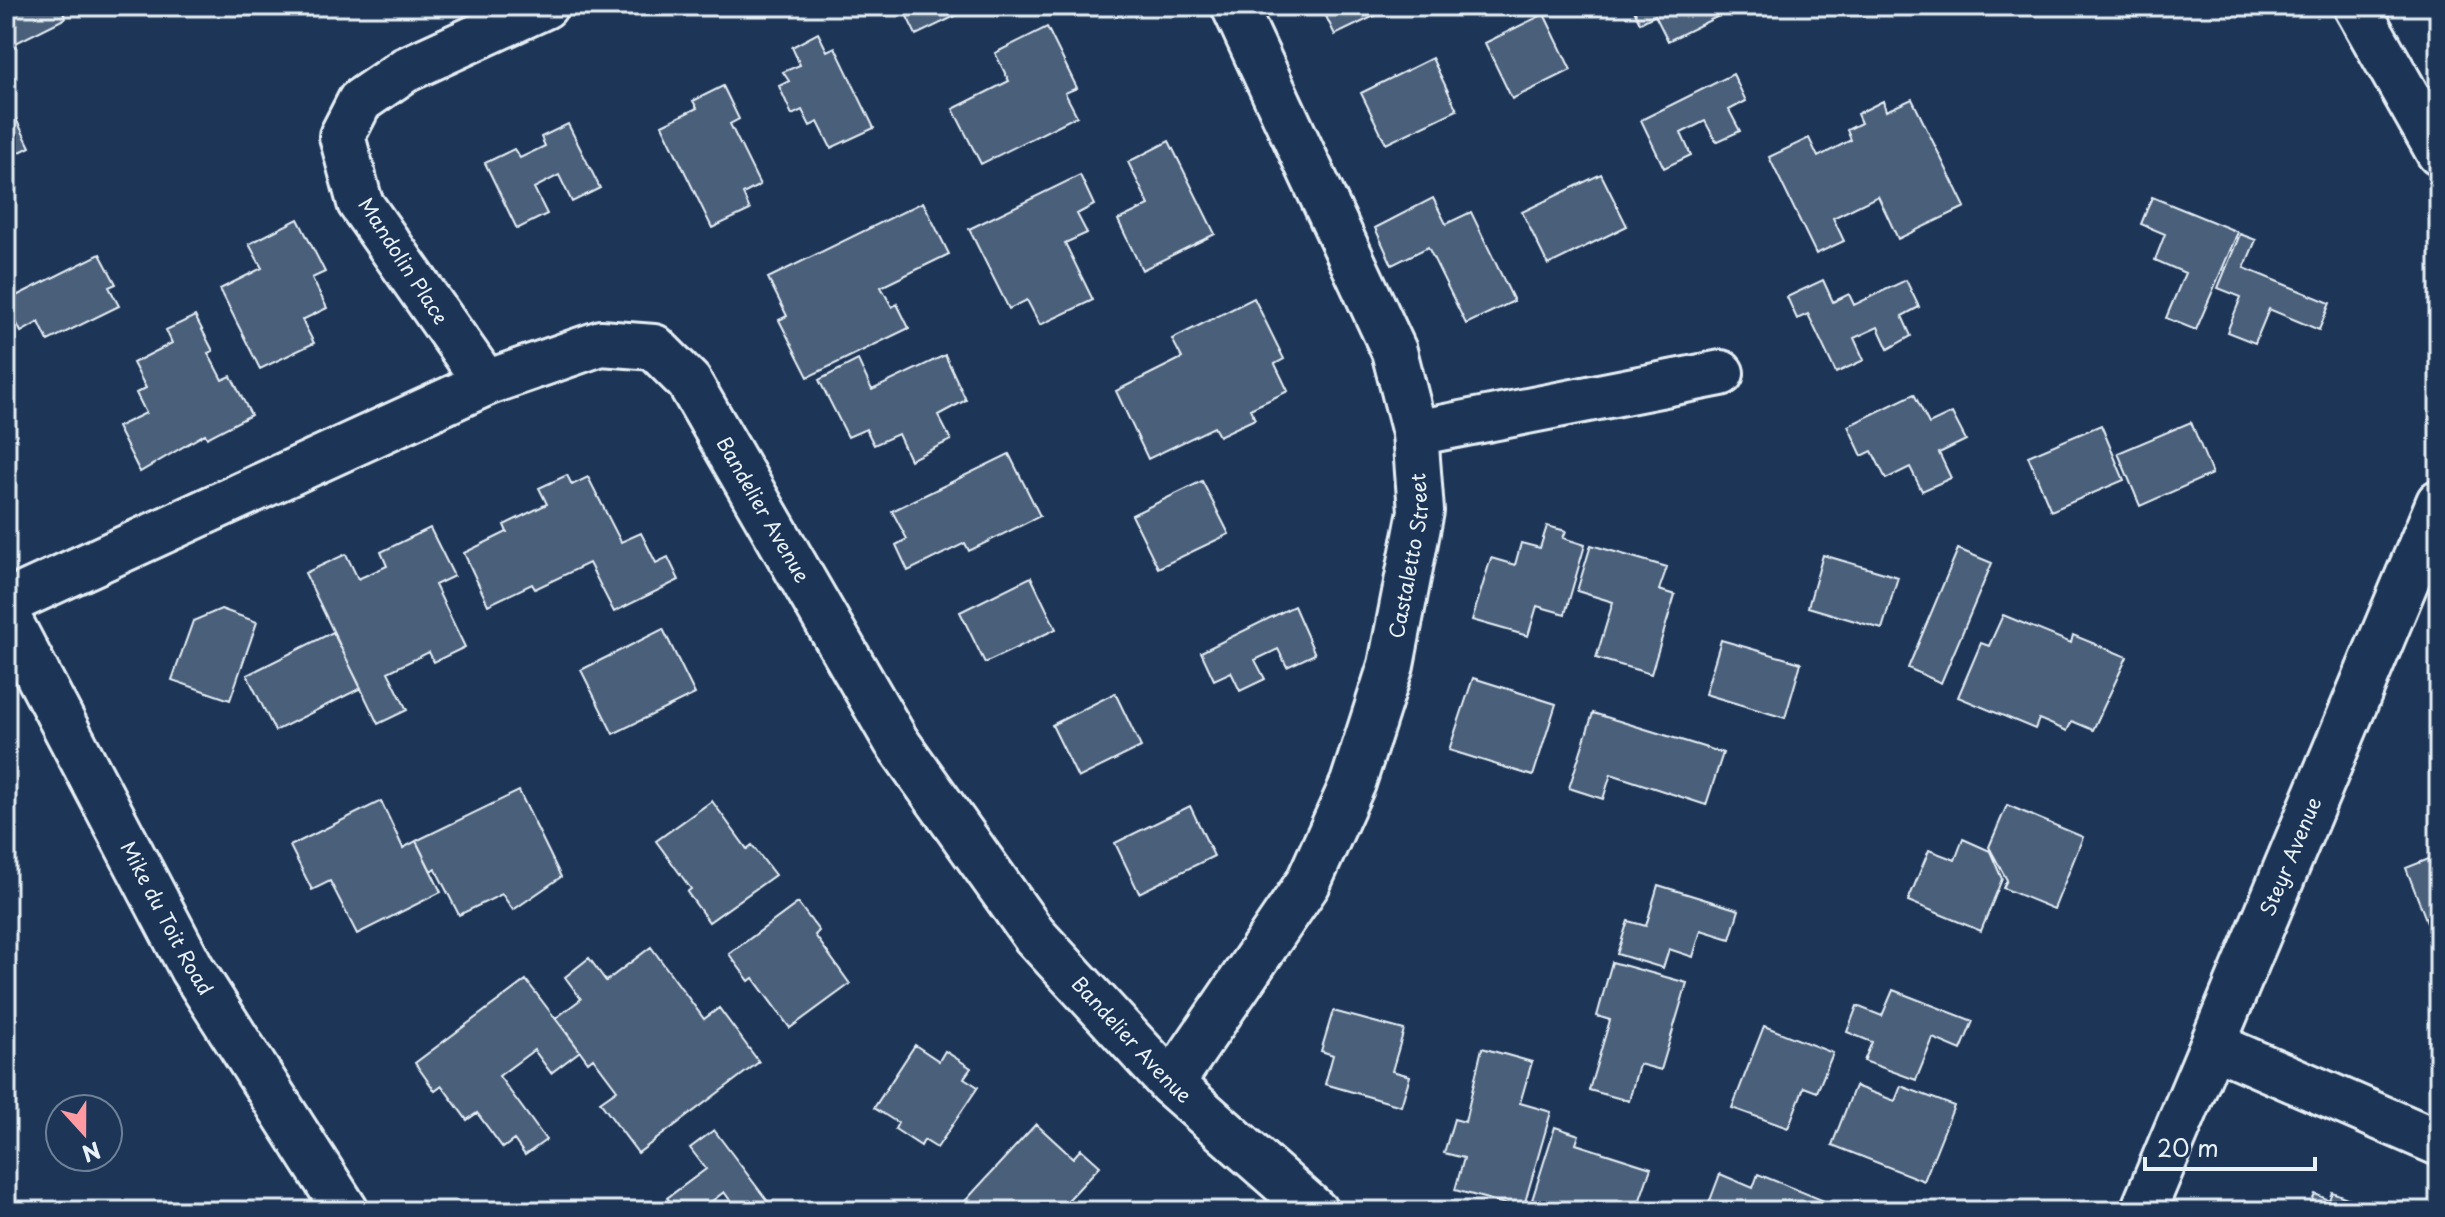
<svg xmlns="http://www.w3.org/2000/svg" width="2445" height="1217" font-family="'Playpen Sans',sans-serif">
  <rect width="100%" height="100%" fill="#1d3557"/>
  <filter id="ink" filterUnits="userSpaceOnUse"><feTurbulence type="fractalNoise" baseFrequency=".0125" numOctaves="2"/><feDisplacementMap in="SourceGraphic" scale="16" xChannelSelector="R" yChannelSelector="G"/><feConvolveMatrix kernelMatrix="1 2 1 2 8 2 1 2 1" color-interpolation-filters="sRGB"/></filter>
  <g filter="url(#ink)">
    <path fill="#495e7a" stroke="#e8f1f8" stroke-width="2" d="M6,6h54l6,12 -60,30z
      M902,6h74l-60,29z
      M1326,6h69l-60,29 -13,-27z
      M1632,6h107l-71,35 -13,-26 -15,8z
      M1544,14l27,56 -59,29 -27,-56z
      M1047,27l30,61 -12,5 12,23 -96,48 -28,-55 56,-28 -14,-28z
      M818,33l9,18 8,-4 39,81 -43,20 -13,-26 -8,4 -8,-16 -10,5 -13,-29 10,-5 -6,-9 17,-7 -8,-18z
      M1432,58l25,52 -71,34 -25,-51z
      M1733,74l13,27 -17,9 11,21 -24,11 -11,-21 -24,12 10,22 -27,13 -23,-48z
      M723,86l16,33 -9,5 30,61 -17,9 7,16 -38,18 -50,-103 35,-17 -4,-7z
      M1912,99l53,108 -67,32 -20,-43 -45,22 11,23 -28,13 -47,-97 40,-19 9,19 33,-17 -4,-10 14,-7 -4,-9 26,-13 3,10z
      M16,119l14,28 -24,12v-35z
      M568,124l32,64 -28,14 -13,-27 -25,13 13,26 -30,15 -32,-66 29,-14 6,9 25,-12 -4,-9z
      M1169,141l46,93 -73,36 -24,-50 31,-15 -21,-43z
      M6,161l11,22 -11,6z
      M1601,174l26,52 -79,39 -26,-53z
      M1080,175l14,30 -17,9 10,19 -22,10 28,57 -53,25 -13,-25 -18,9 -40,-80z
      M2152,197l86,35 -42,98 -30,-12 19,-45 -30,-13 10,-26 -24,-10z
      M1433,198l13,26 25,-12 43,89 -48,23 -38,-77 -36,18 -17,-37z
      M923,202l26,52 -68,33 11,20 5,-3 12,24 -101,49 -29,-57 8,-4 -19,-38z
      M298,219l27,53 -13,6 15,30 -25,12 12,23 -54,26 -40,-80 42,-21 -13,-24z
      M2240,234l16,6 -12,28 86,35 -11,27 -50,-21 -14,34 -28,-11 14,-35 -23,-9z
      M100,254l16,30 -7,3 10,19 -71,35 -9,-19 -18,10 -15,-31z
      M1823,280l10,22 16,-8 5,11 52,-25 13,27 -17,9 9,20 -23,13 -10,-22 -24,11 10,22 -28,13 -28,-59 -11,5 -10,-22z
      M1254,298l30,61 -9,5 13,27 -38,18 5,10 -36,17 -5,-9 -66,32 -32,-68 66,-33 -10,-19z
      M195,316l18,35 -5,2 14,27 9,-4 20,39 -44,23 -2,-4 -65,38 -23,-45 29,-14 -10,-20 10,-5 -13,-25 39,-20 -6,-13z
      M945,355l21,45 -28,15 13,25 -41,20 -12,-26 -24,11 -8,-16 -18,8 -29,-57 39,-20 14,30z
      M1914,394l15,30 23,-11 14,27 -27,13 12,25 -29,13 -12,-24 -24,12 -14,-28 -10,5 -14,-30z
      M2191,422l21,52 -72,32 -22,-53z
      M2101,425l23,55 -73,31 -23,-55z
      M1009,454l31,62 -71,35 -4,-8 -57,28 -12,-26 11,-6 -15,-28z
      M567,475l5,10 16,-8 33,65 20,-9 15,30 12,-6 11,23 -65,32 -25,-49 -54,26 -3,-5 -44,21 -24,-52 43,-21 -3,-7 43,-21 -8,-16z
      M1202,481l27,53 -71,34 -26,-53z
      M1547,526l19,5 -3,7 22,7 -20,69 -28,-8 -9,30 -56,-16 19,-62 24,7 6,-22 19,5z
      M430,528l24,48 -19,9 30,62 -31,15 -5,-10 -41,20 19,38 -29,14 -73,-151 41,-19 12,25 29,-13 -6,-14z
      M1591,545l76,22 -8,23 16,5 -24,79 -55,-16 17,-56 -36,-11z
      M1958,549l34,14 -51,120 -33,-15z
      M1823,555l75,22 -16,52 -74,-22z
      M1031,577l25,52 -71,34 -25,-51z
      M1294,606l21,48 -28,13 -9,-18 -23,11 10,19 -25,12 -9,-19 -17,8 -13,-28z
      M221,609l36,13 -27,78 -58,-20 21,-59z
      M2003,615l68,28 2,-8 54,22 -34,73 -21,-9 -5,10 -28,-12 -4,10 -77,-32 23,-54 8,3z
      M663,629l32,65 -82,40 -32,-64z
      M333,632l28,56 -86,43 -28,-56z
      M1721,640l80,23 -16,55 -80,-24z
      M1473,678l83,26 -23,72 -84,-26z
      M1115,693l26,54 -63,31 -26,-53z
      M1593,713l130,40 -17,52 -95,-31 -8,25 -34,-11z
      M519,791l42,86 -48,33 -11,-16 -43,21 -24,-47 -4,3 -15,-30z
      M381,801l22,47 13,-7 25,51 -84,42 -27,-53 -18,9 -22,-44z
      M712,801l35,48 5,-4 23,30 -66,47 -22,-30 4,-3 -35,-48z
      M2007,805l76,32 -29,72 -51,-21 4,-8 -18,-33z
      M1190,806l24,50 -75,37 -24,-50z
      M1963,839l27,12 12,28 -21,52 -73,-30 21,-51 26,10z
      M2439,855v98l-33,-85z
      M1658,885l81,25 -9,29 -29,-9 -8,27 -24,-8 -6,19 -46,-14 11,-33 18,5z
      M798,903l21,28 -4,4 35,49 -60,44 -37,-50 -4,3 -20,-27z
      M651,947l53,72 15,-11 40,54 -121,91 -38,-51 17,-12 -24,-32 -5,4 -32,-44 25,-19 -16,-22 24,-19 17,23z
      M1612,962l75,21 -26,87 -22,-6 -10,37 -40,-11 21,-70 -13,-4z
      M526,980l54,71 -29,22 -17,-23 -35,26 47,64 -21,15 -11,-15 -11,8 -26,-35 -10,7 -25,-34 -7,5 -20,-28z
      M1893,990l80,31 -12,29 -28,-12 -17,42 -52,-19 8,-19 -25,-10 10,-26 25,10z
      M1333,1011l71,19 -12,41 18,5 -9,30 -76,-22 8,-29 -12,-4z
      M1764,1026l69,27 -16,39 -13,-5 -16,41 -56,-20z
      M915,1045l24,16 6,-10 26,17 -7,10 14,9 -41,61 -13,-8 -3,6 -26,-17 3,-6 -24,-15z
      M1482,1048l50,14 -12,41 31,9 -28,97 -68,-19 9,-32 -20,-5 10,-34 11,3z
      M1855,1086l40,15 6,-15 53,20 -30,75 -92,-36z
      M1036,1124l37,34 8,-9 19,17 -42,45h-102z
      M1555,1127l24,8 -3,9 75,24 -15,43h-69l-35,-11z
      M714,1130l61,81h-37l-14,-19 -25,19h-21l-11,-13 39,-29 -16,-21z
      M1720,1174l33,14 5,-14 81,33 -1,4h-132z
      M2332,1192l25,10 -1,9h-48l7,-17 14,6z"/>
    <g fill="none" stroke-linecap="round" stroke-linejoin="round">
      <g stroke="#e8f1f8" stroke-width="50">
        <g id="minor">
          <path d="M2356,6l83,147"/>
          <path d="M486,383l-126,-180 -18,-67 18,-35 45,-31 140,-64"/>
          <path d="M1415,433l306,-60"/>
          <path id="s1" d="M6,603l480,-220 115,-40 53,4 35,35 207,359 138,194 137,149 144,127"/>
          <path id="s2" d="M6,614l186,355 154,242"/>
          <path d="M2213,1045l226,98"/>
          <path id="s3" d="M1171,1084l137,-201 45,-100 38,-118 30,-154 -6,-78 -21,-82 -160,-345"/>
          <path id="s4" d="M2143,1211l296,-709"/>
        </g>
      </g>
      <use href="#minor" stroke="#1d3557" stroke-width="44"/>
    </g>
  </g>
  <g text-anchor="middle" stroke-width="8" stroke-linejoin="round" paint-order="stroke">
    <g font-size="20" fill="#e8f1f8" stroke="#1d3557">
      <text transform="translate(403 261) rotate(57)" y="7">Mandolin Place</text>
      <text dy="7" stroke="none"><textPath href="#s1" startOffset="900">Bandelier Avenue</textPath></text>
      <text dy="7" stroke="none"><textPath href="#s3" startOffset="588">Castaletto Street</textPath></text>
      <text dy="7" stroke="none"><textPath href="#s4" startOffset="384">Steyr Avenue</textPath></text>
      <text dy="7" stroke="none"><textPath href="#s2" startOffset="344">Mike du Toit Road</textPath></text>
      <text dy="7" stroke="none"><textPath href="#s1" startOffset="1548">Bandelier Avenue</textPath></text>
    </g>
  </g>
  <rect width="2445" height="1217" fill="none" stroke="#1d3557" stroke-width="32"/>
  <rect x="16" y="16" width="2413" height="1185" fill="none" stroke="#e8f1f8" stroke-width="3" filter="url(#ink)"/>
  <g transform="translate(84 1133) rotate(159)"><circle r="38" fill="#1d3557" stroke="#6e8097" stroke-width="2"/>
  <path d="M0-6L14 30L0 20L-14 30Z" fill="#ff9aa2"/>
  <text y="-12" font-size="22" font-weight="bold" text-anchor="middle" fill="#e8f1f8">N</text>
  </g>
  <path d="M2145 1157v12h170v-12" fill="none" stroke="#e8f1f8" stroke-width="4"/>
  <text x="2157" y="1157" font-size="24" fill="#e8f1f8" stroke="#1d3557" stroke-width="6" paint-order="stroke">20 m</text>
</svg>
